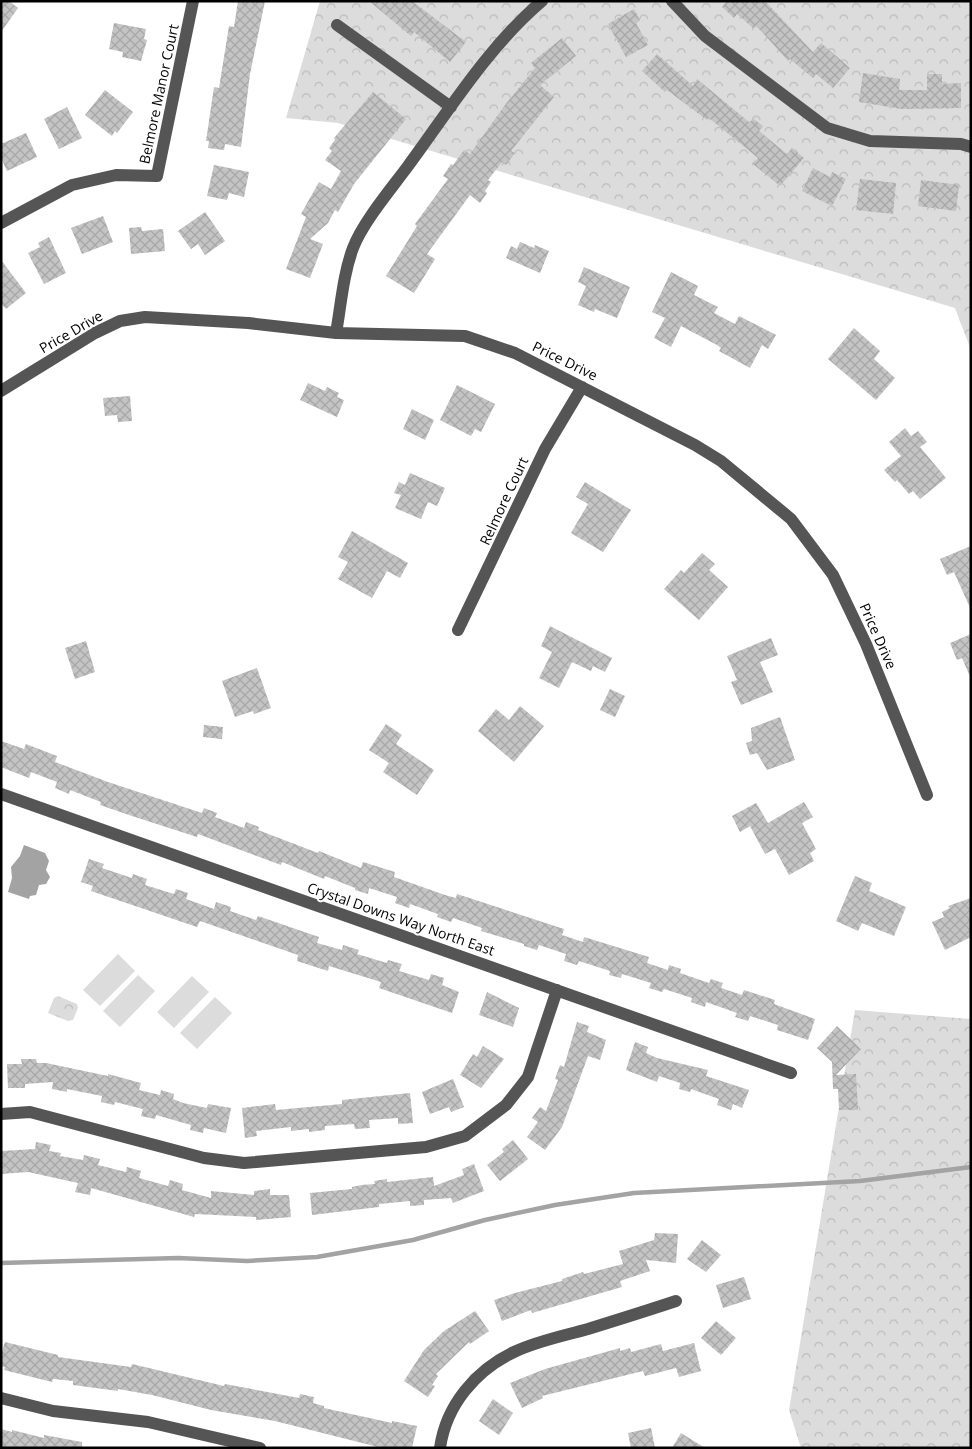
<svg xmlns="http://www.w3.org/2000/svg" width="972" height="1449" font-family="'Open Sans',sans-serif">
  <defs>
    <pattern id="forest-crowns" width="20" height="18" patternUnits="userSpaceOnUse" patternTransform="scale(1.25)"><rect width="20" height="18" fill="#dcdcdc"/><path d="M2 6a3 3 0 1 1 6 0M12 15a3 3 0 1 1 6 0" fill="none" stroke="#bbb"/></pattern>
    <pattern id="building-cross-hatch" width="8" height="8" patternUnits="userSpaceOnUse" patternTransform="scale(1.25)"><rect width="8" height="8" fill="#c4c4c4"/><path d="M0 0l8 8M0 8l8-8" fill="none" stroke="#a7a7a7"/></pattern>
  </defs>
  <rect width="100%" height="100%" fill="#fff"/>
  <path fill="url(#forest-crowns)" d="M320,1h651v349l-16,-42 -617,-185 -52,-5z
    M58,996l19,8 1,4 -5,12 -5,1 -20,-8 6,-15z
    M855,1010l116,9v429h-170l-12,-38z"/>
  <path fill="#dcdcdc" d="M118,954l17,17 -35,35 -17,-16z
    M138,975l17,16 -35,36 -17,-16z
    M192,976l17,16 -35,36 -17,-16z
    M215,997l17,16 -35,36 -17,-16z"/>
  <path fill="#a3a3a3" d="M24,845l21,8 4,8 -3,9 4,7 -4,7 -7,1 -3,10 -6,1 -1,3 -21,-7 4,-14 -1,-11 9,-11z"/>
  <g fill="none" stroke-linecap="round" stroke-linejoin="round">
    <path stroke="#a3a3a3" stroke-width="4.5" d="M1,1263l177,-5 69,3 70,-4 96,-17 72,-20 70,-15 79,-12 226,-12 111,-14"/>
  </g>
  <path fill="url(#building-cross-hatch)" d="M1,1h8l9,7 -17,24z
    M238,1h27l-15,73 -9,73 -16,-3 -1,6 -16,-2 1,-7h-3l8,-54 5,1 10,-62 5,1z
    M369,1h43l54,41 -16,20 -36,-30 -3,4z
    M727,1h38l48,51 8,-9 29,25 -17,20 -17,-14 -3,4 -23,-19 -2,2 -32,-36 -3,3 -16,-14 -3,4 -12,-11z
    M634,9l6,11 -4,3 12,22 -22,12 -18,-33z
    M114,23l32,6 -2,10 3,1 -6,21 -19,-4 1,-5 -14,-3z
    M562,38l14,18 -36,29 14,12 -43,54 4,2 -9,12 -4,-3 -14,18 3,2 -6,9 2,2 -7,10 -10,-8 -43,59 8,5 -21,34 -28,-17 31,-50 -2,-2 33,-45 -5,-3 8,-12 2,1 11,-15 6,4 35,-49 30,-37 -4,-5z
    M657,54l36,32 4,-7 52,43 5,-3 9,7 -4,5 28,23 5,-6 12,10 -24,28 -27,-22 5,-6 -49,-40 -2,2 -40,-30 -2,2 -23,-21z
    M863,73l37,6 -1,11h28v-16h15v10l19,-1v25l-59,1 -43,-7z
    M105,90l28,22 -16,21 -2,-2 -3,5 -27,-21z
    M373,92l33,27 -52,65 -16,28 -3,-2 -7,13 -18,16 13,5 -13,34 -24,-9 20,-52 -5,-3 18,-32 12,7 10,-18 -16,-11 7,-9 -3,-3 6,-8 -1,-2z
    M67,107l15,31 -23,11 -15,-30z
    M26,133l11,24 -30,14 -6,-13v-14z
    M214,165l35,7 -5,25 -15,-4 -2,7 -20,-4z
    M813,168l17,9 2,-5 14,7 -14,27 -30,-15z
    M860,179l36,4 -3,31 -37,-4z
    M921,180l38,5 -3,26 -38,-5z
    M205,212l20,29 -20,14 -7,-11 -7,5 -13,-18z
    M103,216l10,26 -31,12 -11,-26z
    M141,227l1,4 21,-2 2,22 -34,3 -2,-26z
    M49,237l17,36 -22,11 -16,-31 12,-6 -2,-4z
    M520,242l14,6 1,-3 14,6 -9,22 -34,-15 5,-12 6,3z
    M1,260l25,33 -20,16 -5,-6z
    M584,267l46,20 -13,31 -22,-9 -1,3 -16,-7 8,-19 -8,-4z
    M671,272l27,14 -4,9 24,12 -4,6 21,11 4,-8 37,19 -8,14 -6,-4 -12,23 -31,-17 2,-3 -4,-3 -36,-19 -10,21 -17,-9 11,-20 -13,-6z
    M854,328l26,23 -6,8 21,19 -19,22 -48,-41z
    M308,383l17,8 2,-4 12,6 -2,4 7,3 -7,17 -37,-17z
    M457,385l38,19 -14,28 -6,-3 -4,7 -31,-16z
    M130,396l2,25 -14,1 -1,-7 -12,1 -2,-18z
    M412,409l22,11 -9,20 -22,-11z
    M905,428l6,8 7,-5 9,11 -7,5 26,31 -26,21 -7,-8 -4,3 -12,-14 -2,2 -11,-12 17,-14 -12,-14z
    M410,473l35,15 -8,18 -9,-4 -7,17 -26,-11 6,-13 -7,-2 5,-11 6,3z
    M585,482l46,28 -28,42 -32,-19 17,-29 -12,-7z
    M352,531l56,32 -8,15 -13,-7 -15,27 -34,-19 10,-17 -10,-5z
    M971,546v64l-17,-38 -7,3 -7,-16z
    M702,553l13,11 -6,6 19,17 -29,33 -35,-31 17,-19 3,3z
    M550,626l62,32 -7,14 -12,-6 -2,5 -19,-9 -13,26 -20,-10 13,-26 -11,-6z
    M971,634v45l-9,-21 -5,2 -7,-17z
    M771,638l7,17 -18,7 13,30 -32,13 -10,-23 6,-2 -10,-24z
    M86,641l9,31 -20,7 -10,-31z
    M257,668l14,40 -17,6 -1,-3 -18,6 -13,-36z
    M610,689l15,7 -10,21 -15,-7z
    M520,706l24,20 -30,36 -36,-31 18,-22 13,11z
    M780,717l15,43 -28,10 -10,-17 -7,2 -4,-12 6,-2 -1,-13z
    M386,724l16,11 -6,9 38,26 -17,25 -34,-23 6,-9 -20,-13z
    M204,725l19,2 -1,12 -19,-2z
    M1,741l23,8 2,-5 31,12 -2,6 53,20 94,31 2,-5 13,5 -2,4 29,11 2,-6 13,5 -1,3 60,23 1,-2 42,17 2,-6 32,10 -1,5 51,18 11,3 1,-4 107,35 -2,6 21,7 1,-5 65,20 -2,6 21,7 1,-5 12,4 -1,4 29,10 2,-4 12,4 -2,5 21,7 2,-5 31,10 -1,4 41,15 -7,21 -31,-10 1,-5 -28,-9 -2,5 -13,-4 2,-4 -31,-11 -1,5 -14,-5 1,-4 -28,-9 -2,3 -13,-4 2,-5 -29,-9 -1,4 -12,-3 1,-4 -31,-10 -2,4 -13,-4 2,-7 -27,-9 -2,5 -13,-4v-2l-43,-13 1,-3 -29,-10 -2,4 -14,-5 1,-3 -28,-10 -1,4 -14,-5 2,-6 -28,-9 -1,6 -13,-4v-2l-30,-12 -1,3 -42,-17 -1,3 -83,-31 -1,3 -65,-21 -32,-11 1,-3 -31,-12 -1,4 -14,-6 2,-6 -26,-10 -2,6 -28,-11z
    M804,802l9,15 -11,6 14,26 -6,4 4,8 -25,14 -14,-26 -10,5 -15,-28 -10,6 -8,-16 24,-13 12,20z
    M89,859l15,5 -2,4 30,10 1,-4 14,5 -2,6 29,9 2,-5 12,4 -2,6 28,10 2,-7 15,5 -1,4 26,9 2,-4 61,21 -2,6 25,7 1,-5 16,5 -2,4 30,9 1,-3 14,4 -3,7 30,9 2,-6 13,4 -2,7 17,7 -7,21 -73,-25 2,-6 -52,-16 -1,5 -31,-10 1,-6 -98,-34 -3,6 -106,-36 2,-5 -12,-4z
    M855,876l17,7 -3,8 37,16 -12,29 -32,-13 -4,8 -22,-10z
    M971,898v39l-26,13 -13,-28 12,-5 -2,-5 8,-4 -2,-2z
    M487,992l32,16 -6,19 -34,-12z
    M577,1022l12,4 -2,6 19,8 -6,20 -12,-4 -26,71 -17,23 -18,-13 11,-15 -6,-4 8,-11 6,4 12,-31 -3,-1 5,-14 4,2z
    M837,1026l24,23 -25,26 20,-1 2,36h-19l-1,-21h-5l-1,-27 -15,-14z
    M635,1042l13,5 -2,6 11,5 51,12 -2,6 43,14 -7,18 -9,-4 -2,6 -14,-5 2,-6 -28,-10 -1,3 -11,-3 1,-6 -21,-7 -2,6 -31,-12z
    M483,1046l21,13 -23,29 -21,-13 13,-21 4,3z
    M21,1059h15l1,4h9l62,13v-2l33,9 -2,7 21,5 1,-5 13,4 -1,5 10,4 24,5 1,-4 23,4 -5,25 -22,-5 -1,5 -13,-3 1,-5 -35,-10 -1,4 -14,-3 2,-7 -28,-7 -1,3 -13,-3 1,-6 -35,-7v3l-15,-3 1,-7 -28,2v4h-17l-1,-24h15z
    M453,1079l11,28 -13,5 -2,-5 -19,7 -8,-22z
    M410,1093l3,30 -15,1v-6l-29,2 1,8 -15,1 -1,-5 -29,2v4l-16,2v-3l-18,2v-4l-35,4 1,5 -12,2 -3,-30 33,-4 1,6 66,-6v-4z
    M513,1140l15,19 -28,22 -13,-16 17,-13 -2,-3z
    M36,1142l15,3 -2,6 12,2 -1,3 23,4 1,-5 16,4 -2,6 28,7 1,-5 14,4 -2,7 29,8 2,-6 13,4 -1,6 29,8v-7l43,4v-4l16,-2v6h19l2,22 -35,3v-3l-61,-3 -1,3 -103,-29 -1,7 -15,-3 3,-9 -50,-11 -27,2v-23l34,-2z
    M474,1164l10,27 -31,12 -2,-5 -27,2v5l-14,1v-5l-31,3v3l-67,8 -2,-22 42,-4v-2l9,-2 14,-1 -1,-3 13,-2v3l46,-5 1,9 30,-11 -2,-6z
    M655,1233l23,1 -2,29 -30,-3 4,11 -30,10 2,6 -90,26 -1,-3 -29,11 -8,-21 21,-7 47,-12v-2l21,-7 1,2 39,-10 -4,-13 35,-11z
    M702,1240l19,15 -15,17 -19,-13z
    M744,1277l7,22 -28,9 -7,-23z
    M475,1311l14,20 -19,13 -1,-2 -33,32 2,2 -6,9 3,1 -7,11 -24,-16 20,-31 20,-19z
    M716,1321l20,17 -15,17 -20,-17z
    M5,1342l53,13v2l73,10 1,-3 92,22 1,-2 74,14 1,-4 14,3 -1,6 11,3v2l68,15v-2l25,5 -5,22h-30l-107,-27 -64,-11 -59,-15 -34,-6v2l-45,-6v-4l-20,-2 -1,3 -48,-12 1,-3 -4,-1v-11z
    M694,1343l7,28 -22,6 -3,-9 -31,8 -2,-5 -101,25 1,2 -21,10 -12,-25 35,-14 75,-21v3l10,-3 1,4 30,-8 2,7z
    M493,1399l20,14 -14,22 -20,-14z
    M651,1428l4,20h-24l-3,-15z
    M1,1429l11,3v-2l32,8v-3l38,7v6h-81z
    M681,1433l24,15h-33z"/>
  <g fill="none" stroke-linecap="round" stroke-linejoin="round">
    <path stroke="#555" stroke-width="12" d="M672,1l33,35 122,92 43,13 91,3 10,3
      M337,25l114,82
      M1,223l71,-38 44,-10 41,1 36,-175
      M336,333c5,-28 7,-58 17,-85 10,-26 38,-59 55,-82 42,-57 80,-119 134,-165
      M1,391l94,-58 25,-12 25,-4 103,6 88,10 129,3 50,17 180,92 26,16 70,58 42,56 33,69 61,151
      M458,630l87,-181 37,-62
      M1,794l790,279
      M1,1114l29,-2 174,46 40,5 182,-16 39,-11 41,-31 22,-28 29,-87
      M1,1398l52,13 95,11 112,26
      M440,1448c6,-43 36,-78 74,-96 23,-11 49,-16 74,-23 29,-9 58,-18 88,-28"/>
  </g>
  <g text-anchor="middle" stroke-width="4" stroke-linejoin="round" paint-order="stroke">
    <g font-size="14" fill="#000" stroke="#fff">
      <text transform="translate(159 94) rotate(-78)" y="5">Belmore Manor Court</text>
      <text transform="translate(71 332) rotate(-30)" y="5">Price Drive</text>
      <text transform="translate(565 361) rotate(26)" y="5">Price Drive</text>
      <text transform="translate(504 501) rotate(-65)" y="5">Relmore Court</text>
      <text transform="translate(878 636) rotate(66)" y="5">Price Drive</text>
      <text transform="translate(401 919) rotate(19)" y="5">Crystal Downs Way North East</text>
    </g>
  </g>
  <rect width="972" height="1449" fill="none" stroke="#000000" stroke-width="5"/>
</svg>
